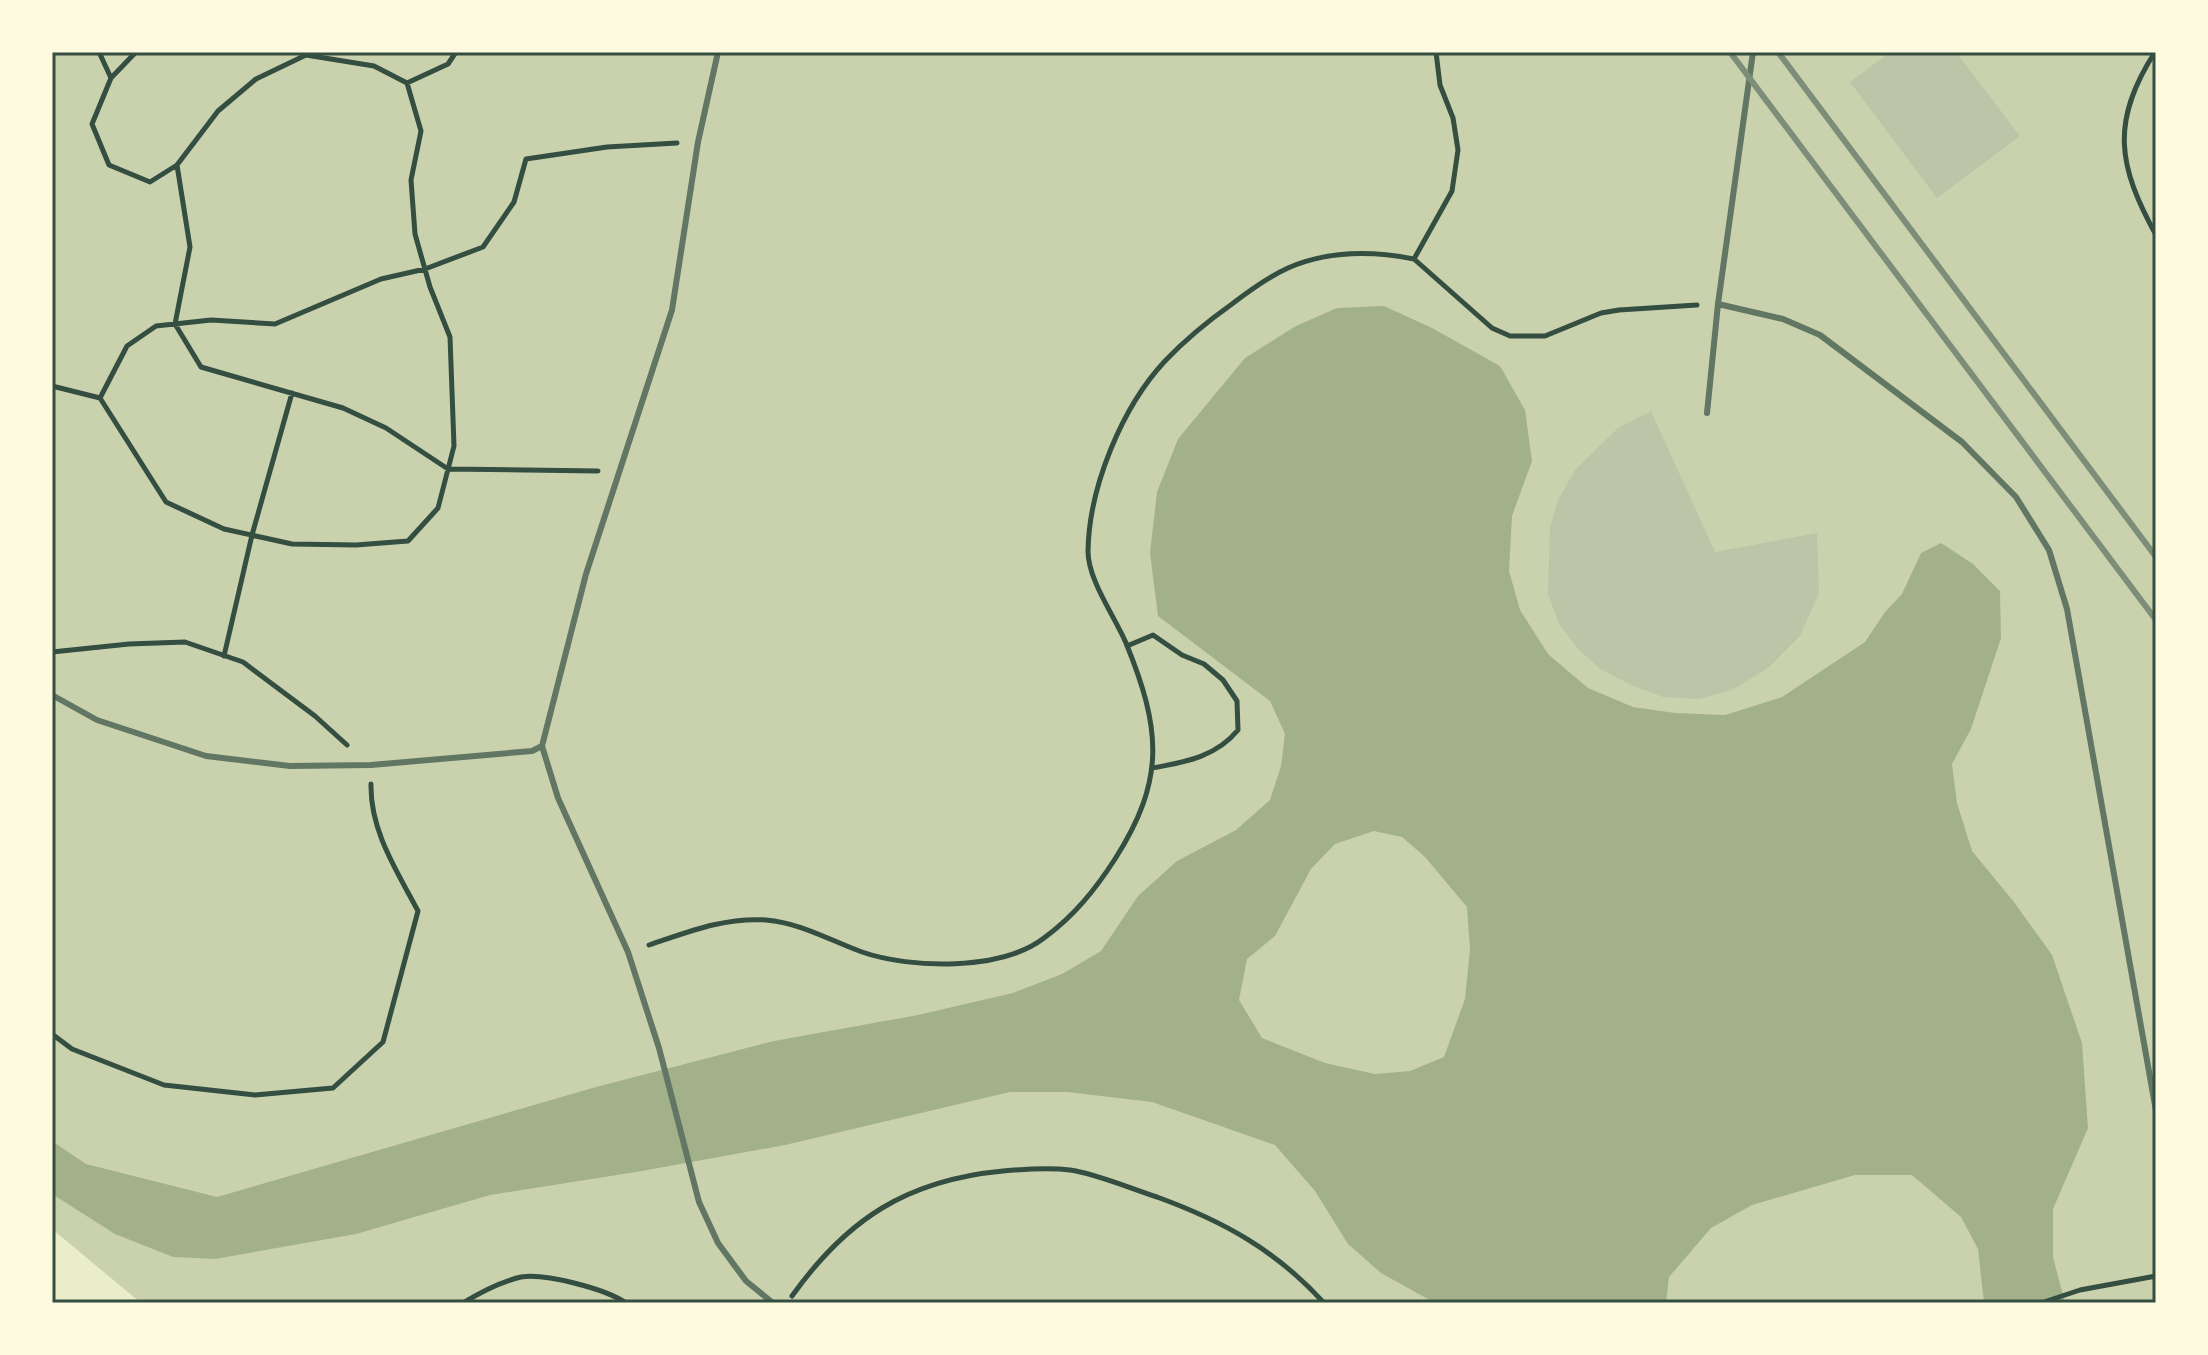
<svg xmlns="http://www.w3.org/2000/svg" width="2208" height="1355" font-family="Overpass,sans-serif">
  <rect width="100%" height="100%" fill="#e9edc9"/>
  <path fill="#cad2ad" d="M52,52h2104v1251h-2015l-89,-74z"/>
  <path fill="#a3b18a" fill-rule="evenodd" d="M1384,306l48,22 68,38 25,44 7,51 -20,55 -3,55 11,39 28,44 40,34 45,19 42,6 50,2 57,-18 83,-55 20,-30 17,-18 19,-41 20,-10 32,21 27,27 1,47 -30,91 -19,35 5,39 15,48 42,51 38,53 30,88 6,85 -35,81v48l12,46h-81l-6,-54 -17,-32 -49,-42h-57l-103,30 -41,23 -42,49 -3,26h-231l-54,-30 -33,-29 -33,-53 -40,-46 -123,-43 -85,-10h-57l-225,53 -143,26 -152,24 -134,39 -141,25 -42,-2 -58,-23 -63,-40v-53l34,23 131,33 379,-110 178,-46 144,-26 95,-22 49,-19 39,-23 37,-55 39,-35 59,-31 34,-30 11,-34 4,-32 -15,-33 -112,-85 -8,-63 7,-61 21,-53 67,-81 51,-32 41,-18zM1374,831l28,6 23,20 42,50 3,42 -5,50 -21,58 -34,14 -35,3 -50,-11 -63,-25 -23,-38 8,-41 28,-23 36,-67 24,-25z"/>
  <path fill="#bcc5a7" d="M1882,52h74l64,84 -83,62 -87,-116 35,-26z
    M1651,411l64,141 102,-19 2,60 -19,43 -32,32 -36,22 -33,9 -36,-2 -32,-12 -31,-16 -21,-19 -20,-26 -11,-30 2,-66 8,-28 17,-30 43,-42z"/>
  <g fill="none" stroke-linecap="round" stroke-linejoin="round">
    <path stroke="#344e41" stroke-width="5" d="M99,52l12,26
      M136,52l-25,26 -19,46 17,41 41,17 27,-17 41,-54 38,-32 50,-24 68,11 33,17 41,-19 8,-12
      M2155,52c-45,70 -37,114 1,183
      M177,165l13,82 -15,77 26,43 142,41 43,20 62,41 150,2
      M1414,259l78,69 18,8h35l56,-23 18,-3 78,-5
      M52,386l48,12 66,104 58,27 68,15 64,1 52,-4 30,-33 16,-62 -4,-109 -20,-50 -15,-53 -4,-54 10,-49 -14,-48
      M100,398l27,-52 29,-20 55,-6 64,4 106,-45 44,-10 58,-22 31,-45 12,-43 81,-12 70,-4
      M1127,646l26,-11 29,20 22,9 19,16 14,21 1,29c-22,27 -53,32 -85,38
      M52,652l77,-8 56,-2 58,20 72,54 32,29
      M224,656l28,-121 40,-142
      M649,945c39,-13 76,-28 117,-25 35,3 63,20 96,32 49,17 139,19 182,-14 30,-22 51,-48 71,-79 51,-80 46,-130 11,-216 -12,-28 -38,-63 -38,-92 1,-64 34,-144 77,-190 20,-21 43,-40 67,-57 17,-13 36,-27 56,-36 39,-17 85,-17 126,-9l38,-68 6,-41 -5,-32 -13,-33 -4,-33
      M52,1034l20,15 92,36 91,10 78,-7 50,-46 35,-131c-21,-40 -48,-80 -47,-127
      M792,1296c55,-77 115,-116 211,-125 21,-2 45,-4 67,-1 24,3 62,19 87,27 66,24 119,53 167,106
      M463,1303c18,-11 37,-21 58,-26 24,-4 85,12 105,26
      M2041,1303l39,-13 76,-14"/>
    <path stroke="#617663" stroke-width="6" d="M718,52l-20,90 -26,168 -86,264 -44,172 16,52 70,154 31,96 40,154 19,41 28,38 27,22
      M1718,304l65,15 37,16 142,107 54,55 33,53 18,59 89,502
      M1707,413l11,-109 35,-252
      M52,695l45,25 109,36 84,10 81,-1 161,-14 10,-5"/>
    <path stroke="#7c8e77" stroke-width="6" d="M1730,52l426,568
      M1778,52l378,505"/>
  </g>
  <rect width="2208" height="1355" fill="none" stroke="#fefae0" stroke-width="108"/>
  <rect x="54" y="54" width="2100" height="1247" fill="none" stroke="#344e41" stroke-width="3"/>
</svg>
